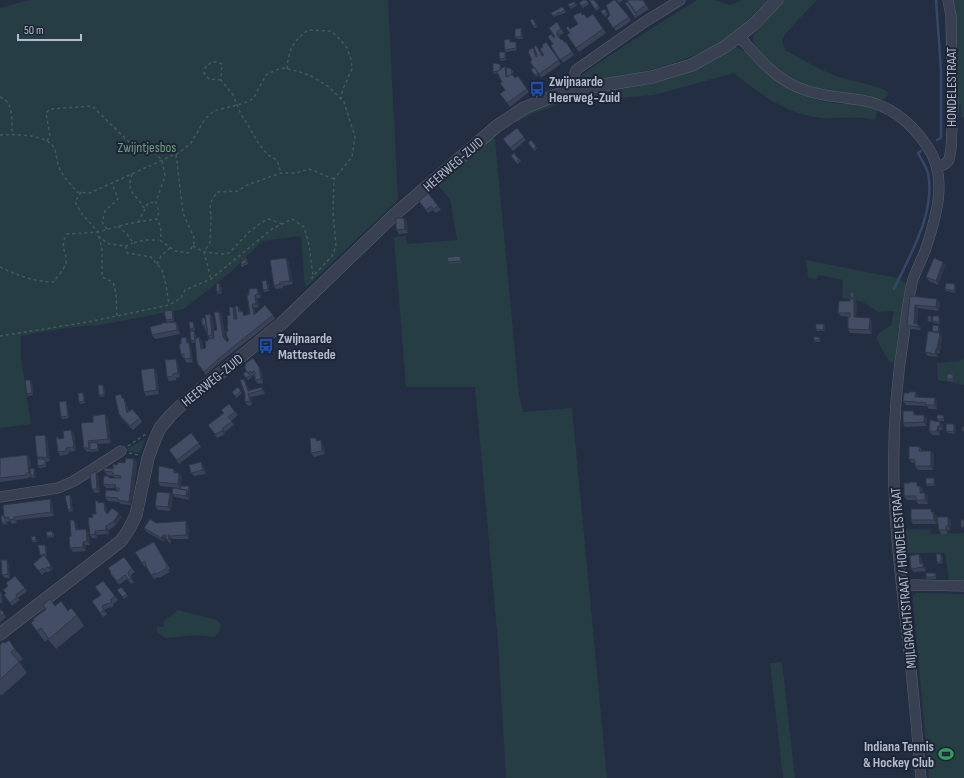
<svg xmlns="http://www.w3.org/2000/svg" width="964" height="778" font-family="'Sofia Sans Condensed',sans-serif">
  <rect width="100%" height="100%" fill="#242e42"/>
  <path fill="#263d43" d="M29,0h359l10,200 -93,88 -4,-52 -39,5 -30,30 -48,38 -84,16 -35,3 -44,8v21l10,67 -31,4v-420z
    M697,0h18l14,5 7,-2 5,-3h26c-11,12 -22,24 -35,34 -45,32 -96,40 -149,48h-1l-1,-5 2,-3 44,-30z
    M783,0h34l-32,34 -3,7 3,9c18,10 35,20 54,27 16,5 33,7 48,14l1,4c-1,2 -2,3 -4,4 -4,2 -22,-4 -27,-4 -15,-3 -31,-3 -45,-8 -18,-5 -34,-16 -46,-29 -5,-4 -13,-13 -13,-20 0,-4 25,-32 30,-38z
    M950,0h14v117l-3,1v-13l-7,-1z
    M736,47l10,5 6,7 17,16 16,11 18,9 15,5 21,4h22l16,5 -2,11c-17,-5 -35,-1 -52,-2 -35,-3 -64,-24 -89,-45l-80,22 -92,8 -30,11 -15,8 -2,-4 23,-13z
    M491,136l4,3 24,256 4,17 49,-4 35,370h-101l-8,-136 -23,-255h-69l-12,-150 12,-1 1,8 50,-4 -7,-41 -13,-15z
    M806,260l91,18 9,6 -11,77 -4,2 -3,-3 -12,-22 3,-5 12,-8 3,-14 -16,1 -15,-10 -21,-4 1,-18 -25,-5 -1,4 -9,-1z
    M964,358v27l-26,-5 -1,-17 21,-2z
    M145,439l-5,14 -16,-3z
    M930,529l1,5 33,-1v48h-15l-4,-28h-41l-2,-23z
    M916,593l48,1v184h-35l-16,-178v-4z
    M178,610l39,10 4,5 -1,6 -6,6 -18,-2 -30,3 -9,-6 -1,-6 8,1 -1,-5z
    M782,662l13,116h-12l-13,-115z"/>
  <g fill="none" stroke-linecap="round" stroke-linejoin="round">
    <path stroke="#37476a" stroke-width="2.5" d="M936,0l5,70v68l-4,2
      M894,289c16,-34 42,-77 34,-116 -2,-7 -7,-14 -10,-20l3,-2"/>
    <g stroke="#565e6f" stroke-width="11">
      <path id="minor" d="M739,36c18,20 33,40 58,51 21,9 42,10 64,13 29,5 50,22 66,46 22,31 9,72 -2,105 -4,10 -10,21 -13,32 -4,17 -6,35 -8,52 -11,67 -13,136 -7,204 3,38 8,75 12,113 5,42 8,84 12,126
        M571,91v-6l5,-15 67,-47 37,-23
        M937,167l8,-3 4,-4 2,-11 2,-42 -1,-38 -1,-53 -3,-16
        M0,497l58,-9 16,-7 47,-30
        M902,587l12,-2 50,1"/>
    </g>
    <g stroke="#565e6f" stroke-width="13">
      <path id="tertiary" d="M0,634l121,-93 8,-12 7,-14 12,-57 7,-19 5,-11 10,-12 9,-9 102,-83 113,-109 103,-89 27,-18 32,-13 29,-7 67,-11 40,-12 34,-19 27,-21 24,-25"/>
    </g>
    <path stroke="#445a60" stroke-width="1.5" stroke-dasharray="3 3" stroke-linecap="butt" d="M287,69c2,-20 5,-27 21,-39l22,1 7,5 10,12 4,11 1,10 -9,20 -2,10
      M221,80l-12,-1 -5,-6 1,-5 6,-6h6l5,2 -1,16 12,15 7,17 19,32 9,11 9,5 4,13
      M0,97c14,5 12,24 12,37
      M0,135c15,-1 43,-1 53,11 4,5 3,15 6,21 3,9 12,17 18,25l13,1 90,-41 11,-9 14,-24 9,-8 30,-8 9,-4 13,-24 10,-5 8,-2 16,4 13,5 16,10 15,15 11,35 -3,20 -18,22 -1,33 3,34 -4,10 -19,20 -2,5
      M47,141l3,-5 -4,-23 4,-4 42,-3 37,36 23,8 10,10 3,16 -9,26 3,10 -2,6
      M132,174c-6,20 3,18 12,34
      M81,192l-6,10 7,12 16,18 4,18v27l11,5 3,11 1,24
      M138,222l10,-19 8,-1
      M282,224l-13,-5 -7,3 -13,10 -20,21 -7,1 -18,-2 6,-10 1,-25 -1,-13 7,-12 21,-1 9,-6 34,-12h15l13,-4 25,10
      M118,226l9,8 6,9 12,-3h14
      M107,229l-5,-7 3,-11 13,-12 -6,-16
      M98,236l11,8 17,2 7,-3
      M126,246l1,7 24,4 11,13 4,15 3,20
      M193,246l11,6 7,27
      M157,264l4,-8 9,-8
      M0,267c16,8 35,15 53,15 4,-5 11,-12 13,-19 1,-12 -7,-16 1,-29l31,-2 29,-8 30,-5c4,8 5,13 3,21l15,11 13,2 5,-7 2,-6 -12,-27 -7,-59
      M0,336l88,-14 81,-17 12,-7 4,-8 26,-11 61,-50 20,-10 12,8 5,18 4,31
      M128,446l18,-12
      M129,453l10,2"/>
    <use href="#minor" stroke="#384052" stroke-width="10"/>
    <use href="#tertiary" stroke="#384052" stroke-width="12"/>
  </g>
  <path fill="#3a4257" d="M586,0l3,4 -6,4 -4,-5z
    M589,0h5l6,8 -4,3z
    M617,0h6l-4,3z
    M643,0l6,9 -14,9 -10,-15 3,-1z
    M574,2l3,3 -6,4 -3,-5z
    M562,7l4,5 -5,3 -1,-1 -6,3 -3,-4z
    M604,9l4,5 -3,3 -4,-6z
    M593,14l13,19 -27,19 -12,-17 3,-1v-5l8,-5 4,-9 5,3z
    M629,17l2,4 -15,10 -9,-13z
    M533,19l4,8 -2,1 -2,-2z
    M557,22l7,11 -4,2v4l1,1 3,2h2l8,13 -11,8 -12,-17 2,-2 1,-6 1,-1z
    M521,28l1,2 1,9h-6l-2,-2z
    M511,41v1l6,1v7l-11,2 -1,-2z
    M546,42l15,22 -20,14 -2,-4 -3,3 -5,-7 3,-2 -2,-8 4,-8 1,4v-1l-1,-10 7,11 1,-1 -1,-8z
    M505,52l1,2v6l-5,1 -1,-2z
    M501,66v3l4,-3 1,2 7,3v4l2,3 3,-2 11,16 -19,15 -10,-13 5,-4 -7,-17 -4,1 -1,-2z
    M524,137l2,3 -13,11 -10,-12z
    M531,140l6,8 -3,3 -6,-8z
    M514,153l7,8 -4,3 -6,-8z
    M428,193l13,17 -5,3 -3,-3 -5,3 -9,-12z
    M404,218l3,4 1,11 -9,1 -3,-4z
    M460,256l1,1 1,6 -13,1 -1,-2z
    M246,258l1,2 1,4 -6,3 -1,-2z
    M289,262l4,22 -10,2v2l-7,1 -2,-3z
    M946,265l-8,20 -9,-4 -3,-4z
    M266,280l2,2 1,9 -5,1 -1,-2z
    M219,283l2,2 1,8 -4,1 -1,-2z
    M955,284l1,2 -1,7 -9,-2 -1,-2z
    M260,292l1,6h-4l2,9 -4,1v6l18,1 2,4 -56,44 -13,12 -9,-12 -1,-21 -4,1 -1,-2 3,-10 1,2 1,6 6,2 1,7h3l4,-9 -2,-3 -1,-4h-1l-1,-2v-3h-1l-2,-2 3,-7 5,-4 3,4 1,13 3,-1 2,-18 3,3 4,25 1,2 2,-2 -1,-9v-6l2,-10 3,-8 3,3 4,-1 1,3 4,3 5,-1 -3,-19z
    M854,294l1,5h-1l3,4 -1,14 16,4v13l-22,-1 -2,-4 2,-12 -9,-1 -3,-3 14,-14 -1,-1z
    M910,296l30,6 -1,9 -21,-3 -1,16 4,4v2l-11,-1 -3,-4z
    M173,311l1,10 -7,1 -1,-2z
    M939,316l1,2v6l-6,-1 -2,-2z
    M176,322l2,3 2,9 -25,5 -3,-4z
    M194,324l1,6 -4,1 -1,-2z
    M824,324l1,2v5h-8l-1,-2z
    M940,328l-1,5 3,3 -2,17h-2v4l-10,-1 -3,-4 8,-20 -1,-1z
    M186,337l3,4v3l2,3 2,15 -6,1 -3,-4v-1h-1l-2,-4v-10z
    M819,337l1,1v4h-5l-1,-2z
    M176,359l2,3 2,15 -4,1v2l-7,1 -2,-4z
    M154,368l3,4 2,22 -13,2 -2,-4z
    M247,371h15l1,12 -5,1 -3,-4v-4l-1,1 -1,-2 -2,1 1,1 -4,3 -5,-6z
    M953,374l1,2v5h-6l-1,-2z
    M32,382l1,13 -5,1 -1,-2z
    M246,382l3,8 13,-3 2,3 1,4 -14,3 1,8 -4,1 -3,-4v-8z
    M104,386l1,10 -5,1 -1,-2z
    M238,387l4,6 -6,5 -4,-6z
    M916,392l2,4v1l19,4v8h-8l-2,-3 -21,-1 -3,-4 6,-8z
    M83,393l1,1 1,9 -5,1 -1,-2z
    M123,398l3,4 3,10 11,6 2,4 -9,8 -12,-12 -2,-4z
    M67,403l2,15 -7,1 -1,-2z
    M229,404l9,11 -7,6 3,4 -9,7 -1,3 -7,3 -9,-13 16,-12z
    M913,411l3,4 11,4 -1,7 -21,1 -2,-4z
    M105,414l3,4 3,25 -13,1 1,7 -12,1 -3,-4 9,-26z
    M943,415l1,2v4h-5l-2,-2z
    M930,420l13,5v5h-3v5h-8l-3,-4z
    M956,426l-1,8 -7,-1 -2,-2z
    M74,433l2,17 -1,1 -7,1 1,2 -9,2 -2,-4v-15l2,2 4,-1z
    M191,433l10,14 -22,17 -10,-14z
    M45,435l2,3 3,23 -4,1v5l-7,1 -1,-2 1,-7 -2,-2z
    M316,438l2,3 5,3 2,10 -11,3 -3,-4z
    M920,447l2,4h9l3,4 -1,15h-15l-3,-4v-3h-3l-3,-4z
    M0,458l30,1 1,9 4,2 1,7 -4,1 -1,-1h-2v1l-29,4z
    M134,459l3,4 -5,42 -11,-1 -2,-2 -11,-1 -3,-4 12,-6 -1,-3h-10l-3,-4 12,-6 -2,-2 -6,-1 -3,-4 9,-2 4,-4 8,-2z
    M204,466l2,8 -12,2 -3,-3z
    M177,472v1l5,4 -2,11 -20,-2 -2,-4z
    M98,475l2,17 -5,1 -3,-4z
    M934,478l1,2v6h-8l-1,-2z
    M919,486l4,3v4h2l3,3v8h-10l-2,-4h-9l-3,-4z
    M190,488l-1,12 -14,-3 -3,-3 8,-5z
    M170,493l3,4 -2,14 -13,-1 -3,-4z
    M71,497l2,14 -4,1 -1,-2z
    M50,499l2,3 2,14 -38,4 1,3 -5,1 -2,-3 -3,1v2l-3,1 -2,-2 2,-8z
    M98,501l2,2 6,3 1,8 15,3 -6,8 -7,5v4l-12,1v3h-5l-2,-3 3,-18 3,-3z
    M933,512l3,3 1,9h-24l-2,-4z
    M948,517l3,3 -1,10h-2v4h-7l-2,-4z
    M156,523l32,2 1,14h-16l-2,-1v5h-2l-3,-5 -2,4 -17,-10 -3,-4z
    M77,524l1,6 11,3 1,12h-4v6l-13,1 -3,-4 1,-12z
    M54,533v4l-6,1 -1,-2z
    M36,538l1,4h-4l-1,-1z
    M154,542l16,27 -2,1 2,2 -11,6 -1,-1 -4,2 -9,-13h-1l-2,-3z
    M45,545l2,2v9h-2l8,12 -2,4 -1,-1 -3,2 -1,-2 -4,4 -9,-11 9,-8 -2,-1z
    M941,554l1,2 1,7 -5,1 -1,-2z
    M124,557l11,15 -4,3 1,2 -1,1 3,4 -3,2 -4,-5 -8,6 -9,-12z
    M922,558v5l3,4 1,4 -12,1 -3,-3z
    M7,560l2,4 1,14h-5l-3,-3z
    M935,573l1,2v4h-9l-1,-2z
    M103,581l15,19 -5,4 1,1 -3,3v-1l-3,1 -4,2 3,4 -4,3 -11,-16 8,-6z
    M6,583l19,5 2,3 -9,7 2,2 -8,6 -8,-11 2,-2 -3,-3 5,-4z
    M121,587l7,9 -4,3 -7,-9z
    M55,606l13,5 9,4 7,11 -28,23 -8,-10 -3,3 -14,-19z
    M0,609l6,8 -6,5z
    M5,643l10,6 8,10 -4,3 8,11 -26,23 -1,-2v-49z"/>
  <path fill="#2f3647" d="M521,28l1,2 1,9 -2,-2z
    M557,32l3,3v4l-3,-4z
    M516,42l1,1v7l-1,-2z
    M533,48l3,4 2,8 -2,-3z
    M505,52l1,2v6l-1,-2z
    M505,66l3,4v8l-2,-1z
    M404,218l3,4 1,11 -3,-4z
    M460,256l1,1 1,6 -1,-2z
    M286,258l3,4 4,22 -3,-3z
    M943,262l3,3 -8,20 -2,-4z
    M266,280l2,2 1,9 -1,-2z
    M219,283l2,2 1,8 -2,-2z
    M955,284l1,2 -1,7 -1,-2z
    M257,288l3,4 1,6 -3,-4z
    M255,295l2,3 2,9 -3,-3z
    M854,299l3,4 -1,18 -2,-4z
    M937,299l3,3 -1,9 -3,-4z
    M252,304l3,4 1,11 -2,-4z
    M915,305l3,3 -1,19 -3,-3z
    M238,306l2,3 1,7 -2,-4z
    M233,307l3,3 1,13 -3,-4z
    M172,310l1,1 1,10 -1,-2z
    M219,312l3,3 4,26 -3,-4z
    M210,314l3,4 2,21 -3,-4z
    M931,316l1,2v5l-1,-1z
    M939,316l1,2v6l-1,-2z
    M870,318l2,3v13l-3,-4z
    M176,322l2,3 2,9 -3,-4z
    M824,324l1,2v5l-2,-1z
    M918,324l3,4v2l-3,-3z
    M939,326l1,2 -1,6 -1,-2z
    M194,331l1,2 1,9 -1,-2z
    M940,333l2,3 -2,17 -3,-4z
    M186,337l3,4v3l2,3 2,15 -2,-4z
    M199,337l3,4 1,11 -2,-3z
    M936,349l2,4v4l-3,-3z
    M253,358l9,13 1,12 -2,-4z
    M176,359l2,3 2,15 -2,-4z
    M154,368l3,4 2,22 -2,-4z
    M953,374l1,2v5l-1,-2z
    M244,379l2,3 5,12 -3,-3z
    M30,380l2,2 1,13 -1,-2z
    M103,385l1,1 1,10 -1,-1z
    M262,387l2,3 1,4 -3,-4z
    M916,392l2,4v4l-3,-3z
    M83,393l1,1 1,9 -1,-2z
    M248,394l3,3 1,8 -2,-4z
    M124,398l2,4 4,15 -3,-4z
    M935,398l2,3v8l-3,-4z
    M66,401l1,2 2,15 -1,-2z
    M105,414l3,4 3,25 -3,-4z
    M924,415l3,4 -1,7 -2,-4z
    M940,422l3,3v5l-3,-4z
    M954,424l2,2 -1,8 -1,-2z
    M938,426l2,4v5l-3,-4z
    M223,428l2,4 -1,3 -2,-4z
    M71,430l3,3 2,17 -1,1 -2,-4z
    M45,435l2,3 3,23 -3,-4z
    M321,440l2,4 2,10 -3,-3z
    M97,442l1,2 1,7 -1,-2z
    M931,451l3,4 -1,15 -2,-4z
    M27,455l3,4 2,18 -3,-4z
    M134,459l3,4 -5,42 -3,-3z
    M201,462l3,4 2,8 -3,-4z
    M34,468l1,2 1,7 -2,-1z
    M174,469l3,3v4l-3,-3z
    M96,471l2,4 2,17 -3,-3z
    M179,473l3,4 -2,11 -2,-4z
    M934,478l1,2v6l-1,-2z
    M189,486l1,2 -1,12 -3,-4 1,-6z
    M920,486l3,3v7l-3,-3z
    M170,493l3,4 -2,14 -3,-4z
    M925,493l3,3v8l-3,-4z
    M70,495l1,2 2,14 -2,-2z
    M50,499l2,3 2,14 -3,-4z
    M104,502l2,4 1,9 -2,-4z
    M933,512l3,3 1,9 -3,-4z
    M119,513l3,4 -6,8 -2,-4z
    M14,517l2,3 1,3 -3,-4z
    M948,517l3,3 -1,10 -2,-4z
    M74,520l3,4 1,10 -2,-4z
    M186,521l2,4 1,14 -3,-4z
    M106,526l3,4v4l-3,-4z
    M946,526l2,4v4l-2,-4z
    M86,529l3,4 1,12 -3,-4z
    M95,531l2,4v3l-2,-4z
    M168,534l3,4v5l-2,-4z
    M163,535l3,3 -2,4 -3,-4z
    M83,542l3,3v6l-3,-4z
    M45,545l2,2v9l-1,-2z
    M919,554l3,4 1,9 -3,-3z
    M941,554l1,2 1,7 -2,-1z
    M7,560l2,4 1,14 -2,-4z
    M923,563l2,4 1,4 -3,-4z
    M51,565l2,3 -2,4 -2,-4z
    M1,592l1,2 1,11 -1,-2z"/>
  <path fill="#434d65" stroke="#2f3647" d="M583,0h3l2,2 -6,4 -3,-3z
    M589,0h5l5,6 -4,3z
    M614,0h1l14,17 -16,11 -6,-10 3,-3 -4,-10z
    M627,0h16l3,5 -11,8z
    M574,2l2,1 -6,4 -2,-3z
    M628,2l9,12 -3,2 -9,-13z
    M562,7l3,3 -5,3 -1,-1 -6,4 -2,-3z
    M604,9l3,3 -4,3 -2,-4z
    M581,12l1,3 2,-1 3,4 6,-4 10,15 -27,19 -9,-13 3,-2 -4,-5 2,-2 2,3 8,-5 -5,-8 5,-3v1z
    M533,19l3,6 -3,1 -3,-6z
    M557,22l4,7 -4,3v3l4,5 1,-1 2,3h2l6,10 -12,8 -9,-14 2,-2 -5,-7 3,-3 3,4 1,-1 -6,-9z
    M521,28v9h-6v-8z
    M510,39v3h6v6l-11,2 -1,-10z
    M546,42l13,18 -20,14 -9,-12 2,-2 -4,-8 2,-3 3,-1 3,9 1,-2 -3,-8 2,-2 6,11 2,-1 -4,-6 3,-2 -1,-2z
    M499,52h6v6l-5,1z
    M493,63l7,1v6l-2,1 -5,1z
    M505,66l1,11 6,-3 3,4 3,-2 9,13 -20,14 -7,-9 5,-4 -5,-7 2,-1 -5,-10z
    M534,67l4,6 -3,2 -4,-5z
    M506,68h4l1,1 1,5 -5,3z
    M517,128l7,9 -14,11 -7,-9z
    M531,140l5,6 -3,3 -5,-6z
    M514,153l5,7 -3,2 -5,-6z
    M428,193l10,13 -5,3 -2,-3 -5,4 -7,-9z
    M396,218h8l1,11 -9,1z
    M460,256l1,5 -13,1 -1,-5z
    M246,258v5l-5,2v-3z
    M286,258l4,23 -10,1v2l-6,2 -4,-26z
    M934,258l9,4 -7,19 -10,-4z
    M266,280l2,9 -5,1 -1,-9z
    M219,283l1,8 -3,1 -1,-8z
    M946,283l9,1 -1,7 -9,-2z
    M257,288l1,6 -3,1 1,9h-4l2,11 11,-10 8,10 -56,45 -13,12 -7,-9 1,-1h-1l-2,-23 4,-2 2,12 5,-1 -1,-7h3v-2l6,-1 -1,-7 4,-1 -3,-18h5l4,25 4,5 2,-2 -2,-3 -1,-5 2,-1 -1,-5 1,-1 -1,-9 3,-1 -1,-8h4l1,12h3l-2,-13h3l1,6 4,-1v5l7,-2 -3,-19h2v-6z
    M850,292h3l1,5 -3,1z
    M910,296l27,3 -1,8 -21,-2 -1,19h4v3l-11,-2z
    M850,299h4v18l16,1 -1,12 -21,-1v-12h2v-4h-12l1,-12h11z
    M172,310l1,9 -7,1 -2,-9z
    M210,314l2,21 -4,1 -3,-21z
    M928,316h3v6l-3,-1z
    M933,316h6v6l-7,-1z
    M202,318h3l2,12h-2v-5h-3z
    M176,322l1,8 -25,5 -2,-8 12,-3v-1z
    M189,322h4l1,6 -4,1z
    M816,324h8l-1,6 -7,-1z
    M933,325l6,1 -1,6 -6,-1z
    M190,331h4l1,9 -4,1z
    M928,331l12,2 -3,16h-1l-1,5 -10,-2z
    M186,337l1,6h2l2,15 -7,1v-5h-3l-2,-10h2v-6z
    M814,337h5v3h-5z
    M253,358l6,9 2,12 -6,1v-8l-1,-1 -3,2 -1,-2 -2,2 -4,-6 2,-1 -1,-2z
    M176,359l2,14 -5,1v2l-6,1 -2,-17z
    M154,368l3,22 -13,2 -3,-22z
    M247,371l3,5 -4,2 -3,-4z
    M947,374h6v5h-6z
    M244,379l4,12 14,-4v3l-14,4 2,7 -5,1v-8l-5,-14z
    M25,380h5l2,13 -5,1z
    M98,385h5l1,10h-5z
    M238,387l3,4 -6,5 -3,-4z
    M909,392h7l-1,5 20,1 -1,7h-8v-2l-23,-2 1,-8h5z
    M78,393h5l1,8 -5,1z
    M121,394l1,4h2l3,15 5,-4 8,9 -10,8 -11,-12 -4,-18z
    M66,401l2,15 -7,1 -2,-15z
    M229,404l6,8 -7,5 4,4 -9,7 -1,3 -7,3 -7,-9 16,-12 -3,-3z
    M903,411h10l1,4h10v7l-21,1z
    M105,414l3,25 -20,2 1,7h-5l-3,-25 12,-1v-6z
    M937,415h6v4h-6z
    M930,420l10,2v4h-2l-1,5h-8z
    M946,424h8v8l-8,-1z
    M962,427h2v4h-2z
    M71,430l3,16 -1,1 -7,1v3l-8,1 -2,-15h2v2l6,-1 -1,-7z
    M191,433l8,10 -22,17 -8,-10z
    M45,435l2,22 -5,1v-1h-5l-2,-21z
    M310,438h6v3l5,-1 1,11 -11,2z
    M97,442l1,7 -8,1v-7z
    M909,446l11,1 -1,4h12v15h-16v-6l-6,-1z
    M27,455l2,18h-3v2l-26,3v-20z
    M126,458l8,1 -5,43 -11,-2v-2l-13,-1 1,-7 13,1v-3h-4l1,-3 -13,-1 1,-8h5v2h12v-2l-8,-1v-3l-9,-1v-3l9,1v-5l4,1 1,-3 7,1z
    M37,459h6l2,1v5l-7,1z
    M201,462l2,8 -12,3 -2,-8z
    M159,466l15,3v4h5l-1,11 -20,-2z
    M34,468v8h-3l-1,-7z
    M96,471l1,18h-5l-2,-15z
    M926,478h8v6h-8z
    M910,482h7v4h3v7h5v7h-9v-4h-12v-13h6z
    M181,486h8l-1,6 -1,-2 -7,-1z
    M173,488l14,2 -1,6 -14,-2z
    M157,492l13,1 -2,14 -13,-1z
    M70,495l1,14 -3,1 -3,-14z
    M50,499l1,13 -37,5v2l-5,1v-3l-5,1 -1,-13z
    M95,501h3v2l6,-1 1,9 2,3 5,-6 7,5 -5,8 -8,5v4l-11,1v3l-5,1 -2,-17 5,-1 -1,-3h4z
    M911,509h20v3h2l1,8h-23z
    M4,515l2,8h-4l-1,-7z
    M937,517h11v9h-2v4h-7z
    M150,519l6,4 30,-2v14l-16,1 -2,-2 1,5 -3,1v-5h-3l-2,3 -17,-10z
    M70,520h4l2,10 10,-1 1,12 -4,1v5l-13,1 -1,-11 2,-1z
    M961,520h3v7h-3z
    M52,531l1,5h-6l-1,-4z
    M35,536l1,4 -4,1 -1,-4z
    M154,542l13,23 -1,1 1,2 -10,6 -1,-1 -5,2 -6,-11 1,-1 -2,-2 -2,2 -7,-11z
    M38,545h7l1,9 -6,1z
    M919,554l1,10 3,-1v4l-12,2 -1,-13z
    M936,554h5v8h-4z
    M44,555l7,10 -2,3 -2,-1 -2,3 -2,-2 -4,3 -6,-7z
    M124,557l8,11 -4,4 1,1 -1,1 3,4 -2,2 -4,-5 -8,6 -7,-8 1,-1 -3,-4z
    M1,560h6l1,14 -6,1z
    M926,573h9v4h-9z
    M15,576l10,12 -9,7 1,2 -7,6 -6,-8 2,-2 -3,-3 5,-4 -2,-3z
    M103,581l12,15 -5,4 2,2 -3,2 -1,-1 -2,2 -1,-1 -3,2 2,4 -4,3 -8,-12 9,-6 -6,-8z
    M121,587l6,7 -4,3 -6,-7z
    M0,592h1l1,11h-2z
    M50,599l5,7 6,-5 7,10 3,-3 6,7 -28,24 -8,-11 -4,3 -6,-8 3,-3 -1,-1 13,-10 -3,-4z
    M0,609l4,4 -4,4z
    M9,640l6,9 -4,3 8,10 -19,18v-35l3,-3 2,1z"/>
  <defs>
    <g id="bus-bare" transform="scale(1.2)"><path d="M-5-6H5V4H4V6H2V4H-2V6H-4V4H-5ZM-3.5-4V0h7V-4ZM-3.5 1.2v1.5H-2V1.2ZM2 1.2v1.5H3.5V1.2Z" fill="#1a4fb4" stroke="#1d2537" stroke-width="2.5" paint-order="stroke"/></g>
    <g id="stadium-bare" transform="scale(1.2)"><path d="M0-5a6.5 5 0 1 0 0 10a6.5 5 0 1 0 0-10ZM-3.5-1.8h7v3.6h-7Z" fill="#2e9e5b" stroke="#1d2537" stroke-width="2.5" paint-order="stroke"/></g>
  </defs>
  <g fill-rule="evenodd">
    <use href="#bus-bare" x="537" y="89"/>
    <use href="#bus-bare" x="266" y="346"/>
    <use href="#stadium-bare" x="946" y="754"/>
  </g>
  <g text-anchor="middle" stroke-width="4" stroke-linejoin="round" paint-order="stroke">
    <g font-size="14" font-weight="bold" fill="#b5bccc" stroke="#1d2537" text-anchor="start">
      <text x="549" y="86">Zwijnaarde<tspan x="549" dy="16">Heerweg-Zuid</tspan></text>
      <text x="278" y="343">Zwijnaarde<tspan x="278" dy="16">Mattestede</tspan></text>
      <text x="934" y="751" text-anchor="end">Indiana Tennis<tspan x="934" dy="16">&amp; Hockey Club</tspan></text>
    </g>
    <g font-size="14" fill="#b5bccc" stroke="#1d2537">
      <text transform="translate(951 87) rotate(-90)" y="5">HONDELESTRAAT</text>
      <text transform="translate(453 164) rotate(-41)" y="5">HEERWEG-ZUID</text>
      <text transform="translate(212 380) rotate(-39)" y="5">HEERWEG-ZUID</text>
      <text transform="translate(903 578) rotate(-95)" y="5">MIJLGRACHTSTRAAT / HONDELESTRAAT</text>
    </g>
    <g font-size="14" fill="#6b9f7c" stroke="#1d2537">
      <text x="147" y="152">Zwijntjesbos</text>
    </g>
  </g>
  <path d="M18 34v6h63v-6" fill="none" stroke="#b5bccc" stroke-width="2"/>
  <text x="24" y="34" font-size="12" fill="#b5bccc" stroke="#1d2537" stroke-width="3" paint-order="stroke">50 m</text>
</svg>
